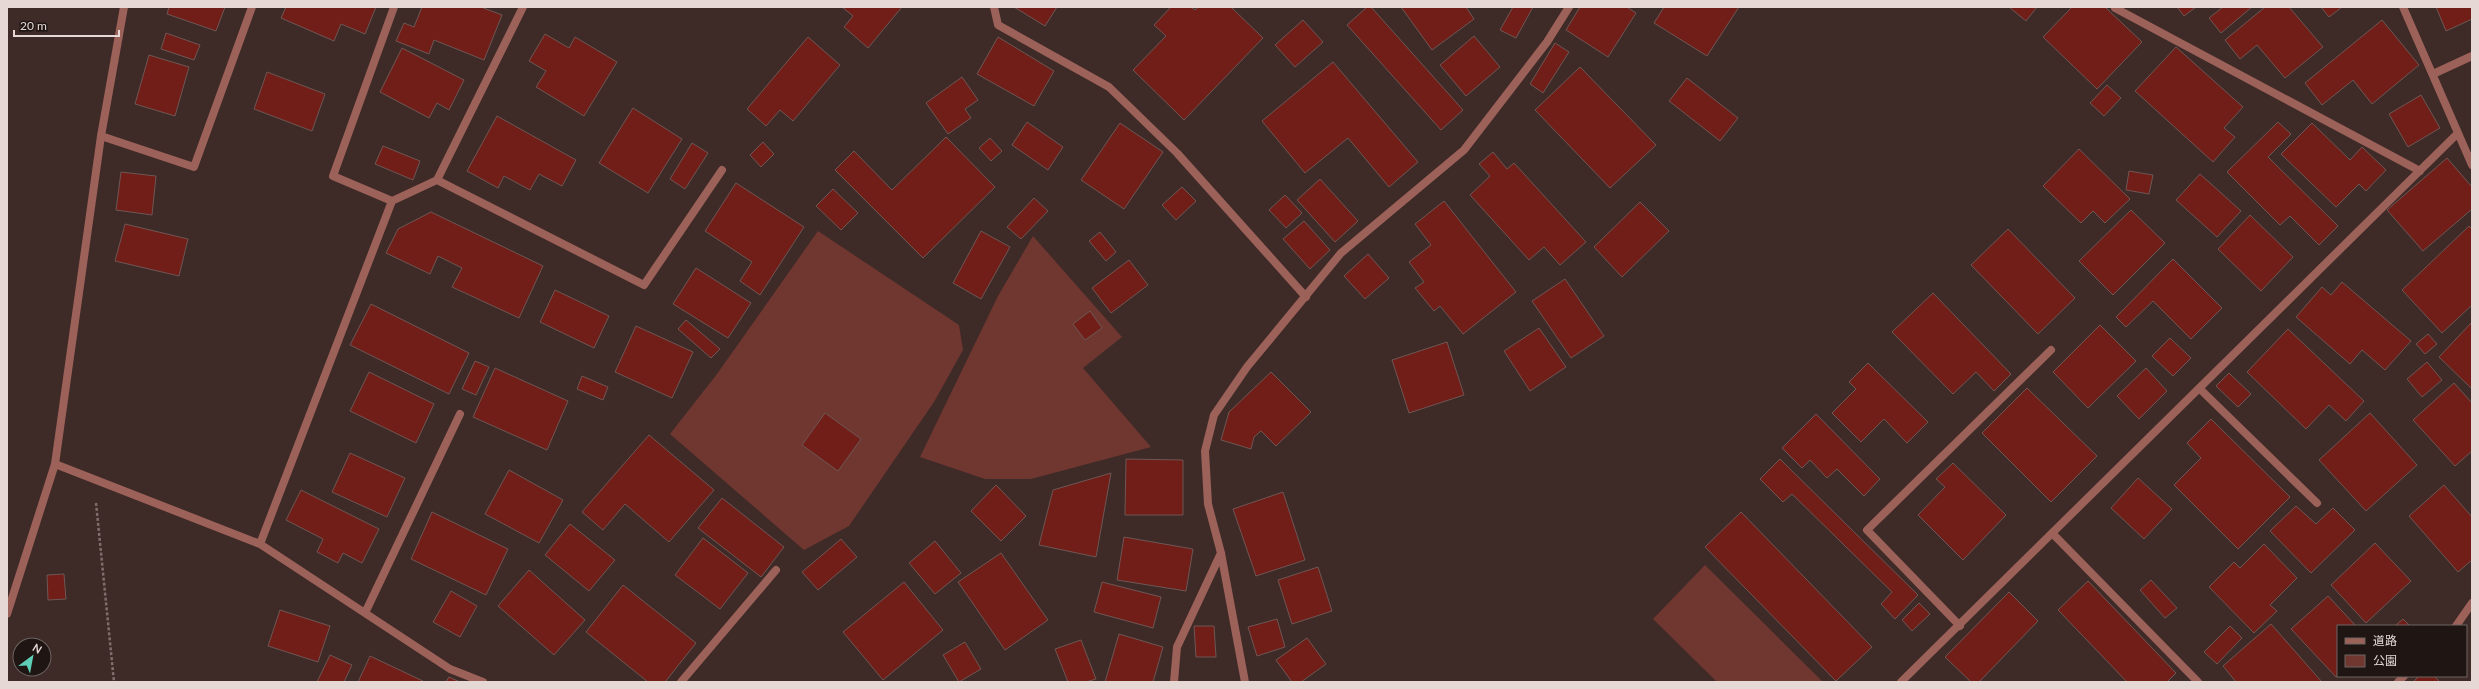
<svg xmlns="http://www.w3.org/2000/svg" width="2479" height="689" font-family="Lato,'Noto Sans JP',sans-serif">
  <rect width="100%" height="100%" fill="#3e2a27"/>
  <path fill="#703731" d="M818,231l141,94 4,25 -29,52 -85,124 -45,24 -134,-116 47,-60z
    M1033,236l89,101 -39,31 68,79 -120,32h-46l-65,-22 78,-161z
    M1705,565l118,117h-106l-64,-63z"/>
  <path fill="#711e19" stroke="#6e5754" d="M169,7h56l-9,24 -49,-17z
    M286,7h90l-11,27 -24,-10 -7,17 -53,-23z
    M422,7h59l21,8 -18,45 -50,-20 -5,14 -33,-13 8,-18 10,4z
    M842,7h60l-34,41 -24,-21 9,-11z
    M1014,7h43l-12,19z
    M1171,7h20l4,3 3,-3h33l32,31 -79,82 -51,-50 33,-34 -12,-11z
    M1367,7h4l92,103 -22,20 -94,-105z
    M1401,7h65l8,12 -42,31z
    M1513,7h20l-17,31 -16,-8z
    M1580,7h47l9,6 -28,44 -42,-27z
    M1664,7h75l-32,49 -53,-33z
    M2009,7h28l-11,14z
    M2072,7h33l37,35 -45,47 -54,-52z
    M2177,7h19l-12,9z
    M2223,7h29l-31,26 -12,-15z
    M2265,7h24l34,40 -38,31 -28,-33 -17,14 -15,-19z
    M2321,7h21l-13,10z
    M2436,7h36v12l-26,12z
    M1303,20l20,22 -28,25 -20,-22z
    M2382,20l37,45 -47,39 -19,-24 -31,25 -17,-22z
    M166,33l34,12 -6,15 -33,-11z
    M545,34l24,14 6,-11 42,25 -33,54 -48,-29 10,-16 -17,-10z
    M1474,36l26,31 -34,29 -26,-31z
    M808,37l32,28 -47,56 -13,-11 -14,16 -19,-17z
    M998,37l56,34 -20,35 -57,-32z
    M1555,43l14,9 -26,41 -13,-9z
    M2176,47l67,60 -19,21 11,9 -22,25 -78,-71z
    M402,48l62,32 -15,30 -12,-7 -8,15 -49,-26z
    M149,55l40,12 -14,49 -40,-12z
    M1333,62l85,100 -29,25 -41,-49 -43,35 -43,-52z
    M1580,67l76,78 -46,43 -75,-78z
    M267,72l58,22 -13,37 -58,-22z
    M962,77l16,23 -13,9 6,9 -23,16 -22,-31z
    M1687,78l51,40 -18,23 -51,-40z
    M2107,85l14,13 -17,18 -14,-13z
    M2421,95l19,33 -32,19 -19,-33z
    M633,108l49,31 -34,54 -49,-30z
    M497,116l79,44 -14,26 -23,-12 -9,16 -26,-14 -6,12 -31,-17z
    M1027,122l36,25 -15,23 -36,-25z
    M2278,122l13,12 -23,23 70,69 -19,19 -29,-29 -10,9 -53,-53z
    M1120,123l43,29 -39,57 -43,-29z
    M2312,123l38,37 12,-13 24,23 -20,21 -7,-7 -23,23 -55,-53z
    M946,137l49,50 -72,71 -88,-88 19,-19 38,39z
    M990,138l12,13 -11,10 -12,-13z
    M763,142l11,12 -13,13 -11,-12z
    M692,143l16,10 -23,36 -15,-10z
    M383,146l37,15 -7,19 -38,-16z
    M2079,149l51,50 -25,24 -12,-12 -12,12 -38,-37z
    M1493,152l14,17 7,-6 72,79 -26,23 -16,-18 -15,13 -59,-65 20,-19 -11,-12z
    M2447,158l25,29v22l-49,42 -36,-41z
    M2129,171l24,4 -4,19 -23,-4z
    M121,172l35,4 -4,39 -36,-5z
    M2200,174l41,37 -24,26 -41,-37z
    M1320,179l38,42 -23,21 -38,-42z
    M736,183l68,44 -44,68 -20,-14 12,-19 -47,-31z
    M1182,187l14,14 -20,19 -14,-15z
    M833,189l25,24 -17,17 -25,-24z
    M1285,195l17,18 -16,15 -17,-18z
    M1034,198l14,13 -27,28 -14,-12z
    M1444,201l72,91 -53,42 -23,-28 -6,5 -19,-23 9,-6 -15,-20 22,-17 -16,-21z
    M1640,202l29,29 -47,46 -28,-30z
    M2131,210l34,33 -52,52 -34,-34z
    M431,212l112,54 -24,52 -67,-31 10,-19 -24,-12 -8,18 -44,-21 12,-24z
    M2250,215l43,42 -32,34 -43,-42z
    M1304,221l26,29 -20,19 -27,-30z
    M125,224l63,15 -9,37 -64,-15z
    M2469,226l3,3v76l-30,28 -40,-43z
    M2008,229l67,69 -37,36 -67,-69z
    M981,231l29,16 -29,52 -28,-16z
    M1100,232l16,20 -10,9 -17,-20z
    M1368,254l21,24 -24,21 -21,-23z
    M2173,259l49,49 -31,31 -38,-38 -27,26 -10,-10z
    M1129,260l19,25 -37,28 -19,-25z
    M696,268l55,35 -23,35 -55,-34z
    M1565,279l39,57 -33,22 -39,-57z
    M2342,282l69,59 -26,29 -23,-20 -12,14 -54,-47 26,-30 9,8z
    M555,290l54,26 -15,32 -54,-26z
    M1933,293l78,81 -17,17 -18,-19 -23,22 -61,-62z
    M371,304l98,49 -20,41 -99,-49z
    M1090,311l12,17 -17,12 -12,-16z
    M686,320l34,29 -9,9 -33,-29z
    M2472,322v67l-33,-32z
    M2100,325l36,36 -48,47 -35,-36z
    M636,326l57,26 -21,46 -57,-26z
    M1539,328l27,39 -36,24 -26,-40z
    M2288,329l76,72 -18,20 -17,-16 -23,24 -59,-57z
    M2428,334l9,10 -12,10 -9,-10z
    M2170,338l21,20 -18,18 -21,-20z
    M1447,342l17,53 -55,18 -17,-53z
    M475,361l14,6 -13,28 -14,-6z
    M2427,362l15,18 -20,17 -15,-18z
    M1868,363l60,59 -21,21 -23,-24 -23,23 -29,-29 24,-24 -7,-7z
    M495,368l73,33 -21,49 -74,-33z
    M2146,368l21,23 -28,28 -22,-23z
    M369,372l65,32 -18,39 -66,-32z
    M1271,372l40,40 -35,34 -15,-15 -7,6 -3,12 -30,-9 8,-28z
    M2229,373l22,21 -13,13 -22,-21z
    M582,376l26,11 -5,13 -26,-11z
    M2454,383l18,20v48l-17,15 -42,-46z
    M2027,388l70,68 -46,46 -69,-69z
    M825,413l36,26 -23,32 -36,-26z
    M2370,413l47,52 -51,46 -47,-51z
    M1816,414l64,65 -16,17 -27,-27 -10,9 -17,-18 -8,8 -20,-20z
    M2211,419l79,78 -52,52 -64,-64 27,-27 -14,-15z
    M649,435l65,55 -45,52 -44,-38 -22,26 -21,-18z
    M350,453l55,25 -18,39 -55,-25z
    M1126,459l57,1v55h-58z
    M1780,459l138,136 -23,24 -14,-15 11,-12 -100,-98 -9,8 -23,-23z
    M1953,463l53,52 -43,45 -45,-45 27,-28 -9,-8z
    M509,470l54,30 -24,43 -54,-29z
    M1111,473l-15,84 -57,-12 14,-55z
    M2138,478l34,31 -28,30 -33,-31z
    M996,485l30,31 -25,25 -30,-30z
    M2444,485l28,32v43l-14,12 -49,-56z
    M301,490l78,39 -17,34 -19,-10 -5,10 -21,-11 6,-13 -37,-19z
    M1283,492l22,68 -49,16 -23,-67z
    M722,498l62,49 -23,30 -63,-49z
    M2296,506l20,18 17,-16 22,22 -44,43 -41,-42z
    M432,512l76,37 -22,46 -75,-36z
    M1741,512l131,135 -36,34 -131,-134z
    M570,524l45,36 -26,31 -44,-36z
    M1124,537l69,12 -7,42 -69,-11z
    M703,538l45,35 -28,36 -45,-34z
    M841,539l16,18 -39,33 -16,-18z
    M935,541l26,32 -26,21 -26,-31z
    M2375,543l36,38 -45,42 -35,-38z
    M2264,544l33,34 -27,27 7,6 -23,22 -45,-46 25,-25 6,6z
    M1001,553l47,67 -43,30 -47,-68z
    M1318,567l14,44 -40,13 -14,-44z
    M529,570l56,50 -31,35 -56,-49z
    M64,574l2,25 -18,1 -1,-25z
    M2151,580l26,28 -12,10 -25,-28z
    M2088,581l88,92 -9,9h-40l-69,-72z
    M904,582l39,48 -60,50 -40,-48z
    M1102,582l59,15 -8,31 -59,-16z
    M623,585l73,58 -31,39h-17l-62,-50z
    M451,591l26,15 -17,31 -27,-15z
    M2009,592l29,29 -59,61h-8l-26,-25z
    M2328,596l28,30h-18v49l-2,2 -45,-48z
    M1919,603l11,11 -18,17 -10,-11z
    M280,610l50,16 -12,36 -50,-16z
    M1277,619l8,28 -28,9 -9,-29z
    M2403,619l7,7h-15z
    M2271,624l51,58h-86l-13,-16z
    M1194,626h20l2,31h-20z
    M2230,626l12,12 -25,26 -13,-12z
    M1119,634l44,13 -10,35h-48z
    M1307,638l19,26 -25,18h-9l-16,-22z
    M1081,640l15,39 -10,3h-18l-13,-33z
    M965,642l16,27 -22,13 -16,-27z
    M330,655l22,10 -8,17h-27z
    M370,656l53,25 -1,1h-64z
    M2419,676h15l6,6h-27z
    M449,677l11,5h-14z"/>
  <g fill="none" stroke-linecap="round" stroke-linejoin="round">
    <path stroke="#7f6e6b" stroke-width="2.5" stroke-dasharray="3 2" stroke-linecap="butt" d="M96,503l18,179"/>
    <path stroke="#9c6159" stroke-width="8" d="M994,7l4,18 111,62 68,66 129,144
      M2403,7l69,158
      M2115,8l305,163
      M2433,74l39,-18
      M101,136l93,31 58,-160
      M437,180l86,-173
      M392,201l45,-21 207,105 78,-115
      M2200,389l117,114
      M55,464l205,80 190,125 33,13
      M2053,534l145,148
      M260,544l132,-343 -59,-25 61,-169
      M365,613l95,-199
      M1960,626l-93,-96 184,-180
      M2456,626l16,-23
      M681,682l95,-112
      M1174,682l3,-35 44,-94
      M1245,682l-24,-129 -13,-49 -3,-53 9,-36 33,-48 94,-114 123,-103 83,-108 22,-35
      M1901,682l556,-548
      M2398,682l6,-6"/>
    <path stroke="#9c6159" stroke-width="8" d="M7,614l48,-150 46,-328 23,-129"/>
  </g>
  <rect width="2479" height="689" fill="none" stroke="#e5d8d5" stroke-width="16"/>
  <rect x="2337" y="625" width="130" height="52" fill="#1f1614" stroke="#6e6461"/>
  <rect x="2345" y="638" width="20" height="6" fill="#9c6159" stroke="#6e6461"/>
  <text x="2373" y="645" font-size="12" fill="#e5d8d5">道路</text>
  <rect x="2345" y="655" width="20" height="12" fill="#703731" stroke="#6e6461"/>
  <text x="2373" y="665" font-size="12" fill="#e5d8d5">公園</text>
  <g transform="translate(32 657) rotate(32)"><circle r="19" fill="#1f1614" stroke="#6e6461"/>
  <path d="M0-3L7 15L0 10L-7 15Z" fill="#5eceb7"/>
  <text y="-6" font-size="11" font-weight="bold" text-anchor="middle" fill="#e5d8d5">N</text>
  </g>
  <path d="M14 30v6h105v-6" fill="none" stroke="#e5d8d5" stroke-width="2"/>
  <text x="20" y="30" font-size="12" fill="#e5d8d5" stroke="#1f1614" stroke-width="3" paint-order="stroke">20 m</text>
</svg>
